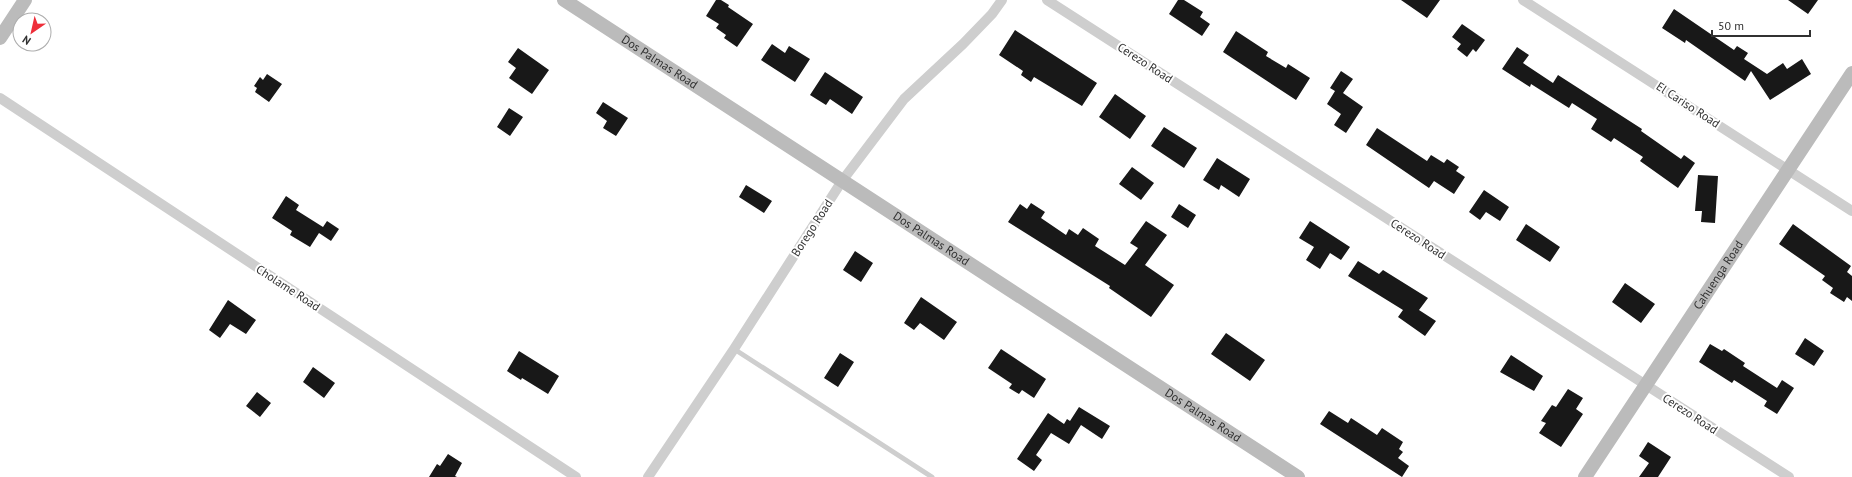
<svg xmlns="http://www.w3.org/2000/svg" width="1852" height="477" font-family="'PT Sans',sans-serif">
  <rect width="100%" height="100%" fill="#fff"/>
  <path fill="#181818" d="M716,0h5l8,5 -1,2 25,17 -16,23 -13,-9 2,-3 -10,-7 3,-4 -13,-8z
    M1178,0h6l19,12 -3,5 10,7 -8,12 -33,-22z
    M1401,0h39l-13,18z
    M1788,0h30l-10,14z
    M1674,9l60,41 3,-4 11,7 -4,6 23,15 16,-11 4,6 15,-10 9,15 -41,26 -19,-29 -6,10 -59,-41 -1,3 -23,-15z
    M1462,24l23,16 -9,12 -3,-3 -6,8 -10,-8 4,-5 -9,-7z
    M1015,30l82,53 -15,23 -48,-29 -3,5 -10,-7 2,-4 -24,-16z
    M1236,31l32,21 -2,4 20,12 2,-4 22,14 -14,22 -73,-48z
    M772,44l13,9 4,-7 21,13 -15,23 -34,-22z
    M1517,47l12,8 -6,8 30,20 5,-8 84,54 -1,2 40,28 3,-4 11,8 -17,25 -38,-27 3,-4 -29,-19 -3,4 -20,-13 6,-10 -25,-16 -3,5 -38,-24 -1,3 -28,-18z
    M518,48l31,22 -17,24 -23,-16 7,-10 -8,-6z
    M1341,71l12,8 -10,14 20,14 -17,26 -12,-8 7,-11 -14,-10 8,-13 -5,-3z
    M825,72l38,25 -11,17 -22,-15 -4,6 -16,-10z
    M267,74l15,10 -13,18 -14,-10 2,-4 -3,-2 6,-9 3,3z
    M1115,94l31,22 -16,23 -31,-22z
    M603,102l25,16 -12,18 -13,-8 4,-7 -11,-8z
    M509,108l14,9 -13,19 -13,-9z
    M1164,127l33,21 -13,20 -33,-22z
    M1377,128l50,33 4,-6 13,8 3,-4 12,8 -3,4 9,6 -11,17 -20,-13 -5,7 -63,-43z
    M1217,158l33,21 -11,18 -18,-12 -2,5 -16,-10z
    M1132,167l22,16 -13,17 -22,-16z
    M1698,175l20,1 -3,47 -14,-1 1,-11h-7z
    M746,185l26,16 -8,12 -25,-16z
    M1484,190l25,17 -9,14 -14,-9 -6,8 -11,-8z
    M286,196l13,9 -3,5 27,17 4,-6 12,8 -8,12 -12,-8 -9,14 -20,-12 2,-4 -20,-13z
    M1031,203l14,9 -4,6 25,17 3,-6 9,6 5,-7 16,11 -4,7 30,19 13,-17 -8,-5 16,-22 21,14 -22,30 29,20 -23,32 -42,-29 1,-2 -102,-64 12,-18 7,5z
    M1179,204l17,11 -8,13 -17,-11z
    M1310,221l40,26 -9,13 -11,-7 -10,16 -14,-9 8,-13 -15,-9z
    M1526,224l34,23 -10,15 -34,-22z
    M1793,224l58,42 -4,6 5,4v25l-5,-4 -3,5 -14,-9 3,-5 -11,-8 3,-4 -46,-32z
    M855,251l18,12 -12,19 -18,-12z
    M1358,261l21,13 4,-4 45,28 -9,12 17,11 -11,15 -27,-19 5,-7 -55,-34z
    M1625,283l30,21 -14,19 -29,-21z
    M921,297l36,25 -13,18 -24,-17 -6,7 -10,-7z
    M228,300l28,20 -10,14 -16,-10 -10,14 -11,-8z
    M1226,333l39,27 -15,21 -39,-27z
    M1805,338l19,13 -10,15 -19,-12z
    M1710,344l12,7 2,-2 21,14 -2,3 34,22 5,-8 12,8 -17,26 -13,-8 3,-5 -33,-21 -2,3 -33,-21z
    M1001,349l45,30 -12,19 -12,-8 -3,4 -10,-6 3,-4 -24,-16z
    M519,351l40,25 -11,18 -26,-16 -1,2 -14,-9z
    M840,353l14,9 -16,25 -14,-9z
    M1511,355l32,21 -9,15 -34,-19z
    M313,367l22,16 -11,15 -21,-16z
    M1568,389l15,9 -7,11 7,5 -22,33 -22,-14 7,-10 -5,-2 11,-16 4,2z
    M257,392l14,11 -11,14 -14,-11z
    M1079,407l31,19 -8,13 -21,-14 -12,19 -18,-11 -15,22 6,5 -8,11 -17,-12 31,-46 16,11 3,-5 3,2z
    M1329,411l19,12 3,-5 26,17 5,-7 21,14 -4,7 4,3 -5,6 11,8 -7,11 -82,-53z
    M1648,442l23,15 -13,20h-19l10,-14 -10,-7z
    M448,454l14,9 -7,13 2,1h-28l8,-13 3,2z"/>
  <g fill="none" stroke-linecap="round" stroke-linejoin="round">
    <path stroke="#cecece" stroke-width="5" d="M734,349l198,128"/>
    <path stroke="#cecece" stroke-width="10" d="M1047,0l742,477
      M1523,0l329,211
      M0,98l576,379
      M648,477l86,-128 108,-168 62,-82 59,-55 29,-30 10,-14"/>
    <g stroke="#bbb" stroke-width="14">
      <path id="s1" d="M564,0l734,477"/>
      <path d="M0,38l25,-38"/>
      <path id="s2" d="M1585,477l267,-404"/>
    </g>
  </g>
  <g text-anchor="middle" stroke-width="4" stroke-linejoin="round" paint-order="stroke">
    <g font-size="12" fill="#313131" stroke="#fff">
      <text dy="4" stroke="none"><textPath href="#s1" startOffset="114">Dos Palmas Road</textPath></text>
      <text transform="translate(1145 63) rotate(33)" y="4">Cerezo Road</text>
      <text transform="translate(1688 105) rotate(33)" y="4">El Cariso Road</text>
      <text transform="translate(812 228) rotate(-57)" y="4">Borego Road</text>
      <text dy="4" stroke="none"><textPath href="#s1" startOffset="438">Dos Palmas Road</textPath></text>
      <text transform="translate(1418 239) rotate(33)" y="4">Cerezo Road</text>
      <text dy="4" stroke="none"><textPath href="#s2" startOffset="242">Cahuenga Road</textPath></text>
      <text transform="translate(288 288) rotate(33)" y="4">Cholame Road</text>
      <text transform="translate(1690 414) rotate(33)" y="4">Cerezo Road</text>
      <text dy="4" stroke="none"><textPath href="#s1" startOffset="762">Dos Palmas Road</textPath></text>
    </g>
  </g>
  <g transform="translate(32 32) rotate(214)"><circle r="19" fill="#ffffff" stroke="#adadad"/>
  <path d="M0-3L7 15L0 10L-7 15Z" fill="#ee2e39"/>
  <text y="-6" font-size="11" font-weight="bold" text-anchor="middle" fill="#313131">N</text>
  </g>
  <path d="M1712 30v6h98v-6" fill="none" stroke="#313131" stroke-width="2"/>
  <text x="1718" y="30" font-size="12" fill="#313131" stroke="#ffffff" stroke-width="3" paint-order="stroke">50 m</text>
</svg>
